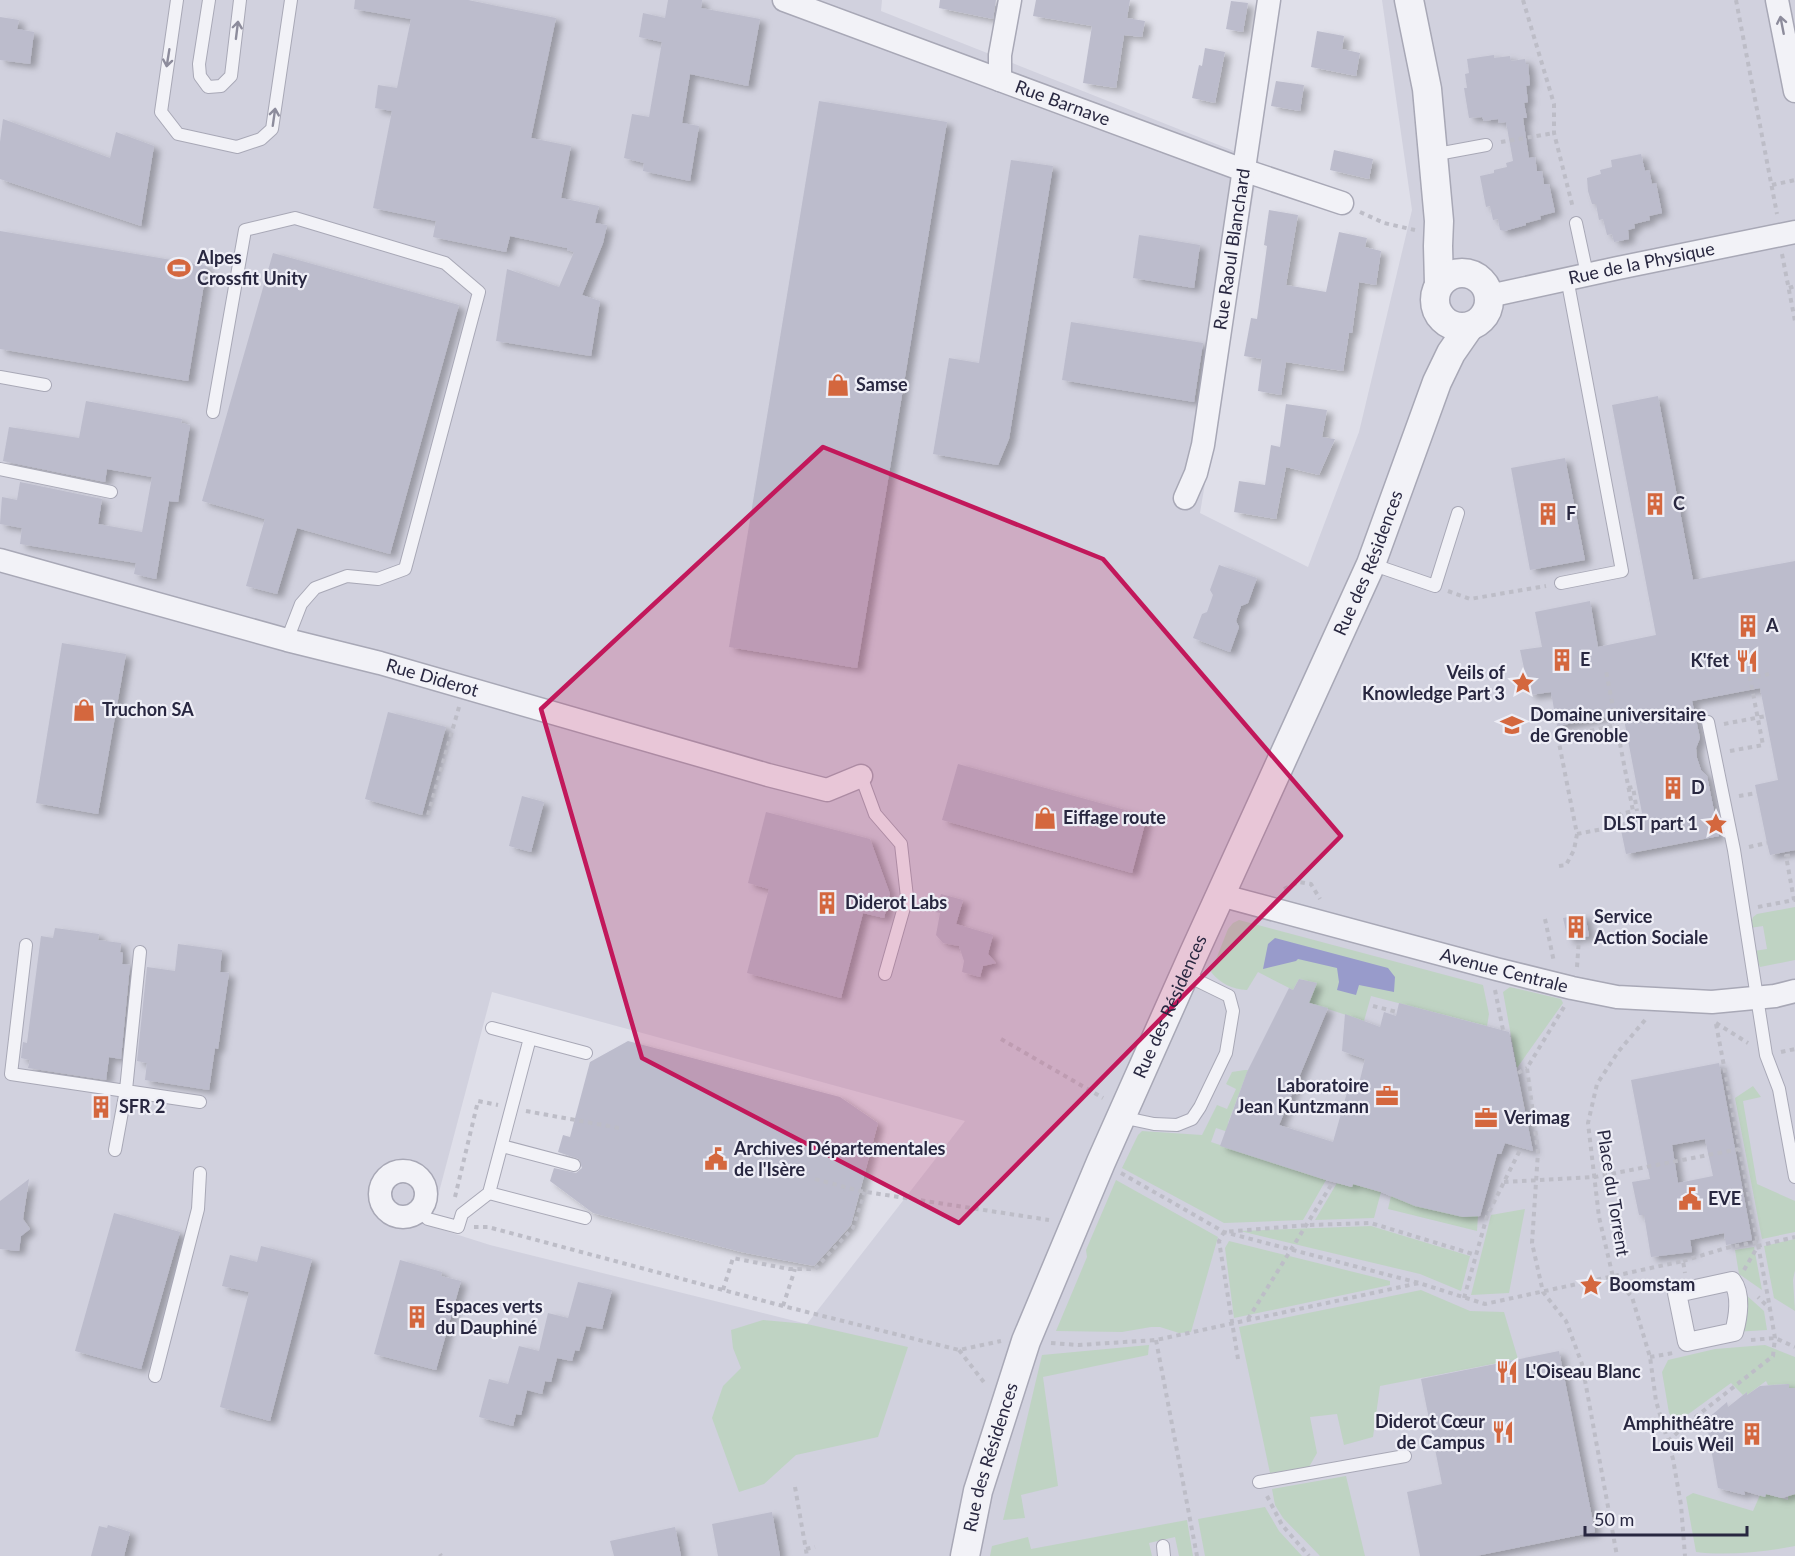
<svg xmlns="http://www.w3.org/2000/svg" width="1795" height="1556" font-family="Lato,sans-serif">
  <defs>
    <filter id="shadow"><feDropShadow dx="6" dy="4" stdDeviation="3" flood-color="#0004"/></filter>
  </defs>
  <rect width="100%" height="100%" fill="#dfdfe9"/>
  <path fill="#d1d1de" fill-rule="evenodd" d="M0,0h882l-1,11 378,150 -59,352 108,54 51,-135 53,-222 -30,-210h413v1556h-1795zM492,992l473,129 -158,203 -317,-79 -60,-19z"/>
  <path fill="#bfd3c3" d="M1795,907v53l-35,7 -6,-16 13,-2 -4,-23 -13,2 3,-11 4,-3z
    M1239,920l244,65 6,29 -2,12 -116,-30 -7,25 -57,-19 9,-19 -17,-4 -6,11 -35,-18 -11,18c-15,-1 -26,-6 -36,-18l17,-43 5,-6z
    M1510,987l51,12 2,4 -46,65 -14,-76z
    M1245,1070h3l-20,53v9l-12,-4 -5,14 115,38 -23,40 -79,3 -102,-55 16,-33 4,-4 60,4 15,-30 10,4 9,-20 -10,-5 6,-12z
    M1753,1086l8,11 -18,4 14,83 38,17v31l-33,7 -27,-141z
    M1116,1180l102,57 -27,95 -12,1 -19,-6h-9l-29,5 -66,-1 31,-74 -1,-7z
    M1337,1183l14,4 2,-3 28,8 -7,26 -59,2z
    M1391,1196l87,20 -1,15 -89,-22z
    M1525,1209l-16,84 -38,2 20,-80z
    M1371,1226l99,30 -9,35 -41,-17 -180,-43z
    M1795,1239v31l-2,10 2,31 -21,-13 -10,-52z
    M1229,1241l161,40v4l-156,33 -9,-70z
    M1754,1247l8,43 -23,-16 -4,-24z
    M1735,1285l29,26 3,19 -33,2z
    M1421,1290l49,21 34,1 14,47 -138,27 -7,51 -29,8 -7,-31 -27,3 7,36 -8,14 -39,6 -31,-146z
    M763,1320l44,4 101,23 -30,90 -82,18 -32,29 -25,8 -27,-74 11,-32 18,-18 -8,-20 -2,-18z
    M1149,1345l-1,10 -105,22 15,109 -37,9 4,23 -22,2 39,-165z
    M1765,1345l30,12v31h-6v-4l-21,1 -2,-4 -19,14v-3l-4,3 -12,-12 -48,35c-7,2 -10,2 -14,-5l-7,-41 6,-12 47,-11z
    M1346,1476l19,80h-45l-37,-38 -8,-13 -3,-16z
    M1693,1493l60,18 7,-16 6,-1 22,6v-4l7,-2v52c-31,6 -69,10 -99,6l-10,-55z
    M1265,1507l14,24 23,25h-97l-7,-37z
    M1187,1520l6,36h-14l-4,-19 -26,6 3,13h-162l2,-10 36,-9 3,12z"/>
  <path fill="#989bcb" d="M1275,938l113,30 7,9 -1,15 -35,-7 -3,10 -19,-5 2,-8 -2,-14 -39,-9 -2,2 -33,8 5,-25z"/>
  <path fill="#bcbccc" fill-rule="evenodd" filter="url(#shadow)" d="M355,0h113l88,18 -25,120 40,8 -10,52 38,8 -4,17 12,2 -4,18 -21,52 18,6 -9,55 -95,-15 11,-72 52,18 15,-35 -7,-2v-2l-57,-12 -4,16 -73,-15 3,-16 -63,-13 19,-97 -17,-3 3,-23 19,3 14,-69 -57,-10z
    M668,0h34l-1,8 59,11 -12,67 -58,-12 -8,49 17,3 -9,55 -47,-10 1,-8 -20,-5 8,-44 17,3 13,-75 -23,-5 4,-24 22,5z
    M940,0h56l-3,19 -54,-11z
    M1036,0h94l-3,18 18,3 -3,16 -18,-2 -8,53 -33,-5 9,-57 -59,-10z
    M1231,1l17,2 -5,29 -17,-3z
    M0,17l19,3 -2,9 17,3 -4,32 -30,-4z
    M1317,31l27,5 -2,13 18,4 -4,23 -45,-9z
    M1205,48l20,4 -10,51 -23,-5 7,-33 3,1z
    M1494,55v3l16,-2 1,5 14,-2 1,5h2l2,21 -4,1 2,16 -4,1 3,15h-4l6,40 6,-1 2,14h5l2,13h5l6,28 -15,4 1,3 -15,4v2l-22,6 -4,-1 -2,-11 -5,1 -3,-14 -4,1 -6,-31 14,-3v-3l13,-3 -1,-4 7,-2 -7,-39 -7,1 -1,-4 -14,2 -2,-4 -13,1 -5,-30h3l-2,-14 4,-1 -2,-14z
    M1276,81l28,4 -4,26 -29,-5z
    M819,101l128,21 -90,546 -128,-21z
    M3,119l107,39 6,-26 38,14 -13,80 -141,-47v-37z
    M1334,150l39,9 -4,20 -39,-9z
    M1641,154l4,17 4,-1 3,14 4,-1 6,30 -13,3 1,4 -16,4 1,4 -7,2 1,9 -15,3 -2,-8 -5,1 -4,-16 -4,1 -3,-16h-4l-4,-13 -1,-13 14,-4 -1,-4 12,-3 -1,-7z
    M1011,160l42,6 -44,273 -11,26 -65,-11 16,-96 30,5z
    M1269,210l29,5 -12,70 40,7 13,-60 28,6 -2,9 16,4 -5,34 -17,-3 -7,51h-3l-6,38 -57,-9 -5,33 -23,-4 4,-32 -18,-3 7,-38 6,1 10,-73 -3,-1z
    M0,231l207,35 -19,115 -188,-32z
    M1139,235l61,10 -6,43 -61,-10z
    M273,253l186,52 -69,249 -93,-26 -20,66 -31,-8 19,-67 -63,-18z
    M1071,322l132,21 -9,59 -132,-22z
    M1658,396l35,184 102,-19v289l-25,5 -3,-12 -12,-58 23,-5 -18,-92 -68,13 8,37 -4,10 1,10 4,12 6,6 12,60 -93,18 -5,-24 12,-3 -2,-12 11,-2 -19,-99 -66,12 -6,-34 -21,3 -10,-45 22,-3 -7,-35 55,-11 8,46 58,-12 -44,-230z
    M86,401l96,18 -1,4 9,2 -12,77 -9,-1 -13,78 -22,-5 2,-11 -116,-19 2,-16 -22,-4 2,-27 15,3 3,-18 82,17 -4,25 44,8 10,-55 -45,-8 -2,13 -102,-21 6,-34 70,11z
    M1286,404l41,6 -5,27 13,2 -16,36 -33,-8 -10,52 -42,-7 5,-31 26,4 6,-40 9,2z
    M1565,458l20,102 -55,10 -19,-102z
    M1219,565l38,13 -9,25 -7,3 -5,15 3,6 -9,25 -37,-14 9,-24 5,-2 6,-17 -3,-5z
    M62,643l64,11 -28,160 -62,-11z
    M388,712l58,15 -24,88 -57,-16z
    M958,764l189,52 -15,57 -190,-53z
    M522,796l22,6 -13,50 -22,-6z
    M766,812l104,27 20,55 -6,24 -21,-5 -22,85 -94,-25 22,-84 -21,-6z
    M941,894l22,6 -7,24 37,11 -5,19 8,9 -13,3 -3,11 -18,-5 2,-11 -5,-15 -16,-3 -7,-8 4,-22 -5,-1z
    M1585,914l4,22 -21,4 -5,-22z
    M55,928l44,6 -1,6 23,3 -1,9 3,1 -1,11 8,1 -9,94 -12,-2 -3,23 -78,-12 2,-8 -9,-2 2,-16 4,1 14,-107 12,2z
    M178,944l44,6 -2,22 9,1 -11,76 -3,-1 -6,42 -64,-10 2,-17 -10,-2 10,-94 28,4z
    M1299,979l18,4 -8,20 19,5 -49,117 54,17 15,-53 9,3 8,-33 -23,-8 3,-37 35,13 4,-15 12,4 3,-13 110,29 24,119 -28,-8 -4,11h-4l-17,62 -17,1 -48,-11 -34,-14 -28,-8 -1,3 -26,-7 -106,-34 27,-74 42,-84 4,2z
    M628,1041l212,56 38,26 -27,102 -37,41 -73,-14 -148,-39 -43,-32 4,-13 22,5 6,-5 -3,-9 -21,-7 5,-17 7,2 20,-75z
    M1719,1063l33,177 -26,5 -2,-12 -34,7 2,12 -41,5 -7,-42h-5l-7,-33 18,-3 -19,-99zM1705,1139l8,37 -35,7 -6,-38z
    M29,1179l-6,40 7,10 -9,7 -2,15 -19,-2v-48z
    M114,1213l66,19 -39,137 -66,-18z
    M261,1246l51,13 -42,162 -50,-14 29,-115 -27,-6 8,-31 27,7z
    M400,1260l42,12 -1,4 20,5 -25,89 -62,-16z
    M578,1282l34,8 -10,39 -16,-3 -7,25 -4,-1 -3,11 -15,-3 -6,24 -6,-1 -3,13 -15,-4 -6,25 -5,-1 -3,12 -34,-9 10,-38 19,5 11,-38 20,5 9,-38 20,5z
    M1559,1351l36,181 -119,24h-56l-13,-64 35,-8 -21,-105z
    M1789,1384v4h6v106l-13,4 -16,-4 -1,3 -21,-6 1,4 -27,-7 -12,-68 21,-18 1,5 19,-15v3l13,-9z
    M772,1512l8,44h-62l-6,-32z
    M108,1525l22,7 -6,24h-33l8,-30 8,2z
    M675,1527l6,29h-67l-4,-15z"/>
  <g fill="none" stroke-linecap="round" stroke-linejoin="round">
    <g stroke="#a8a8b6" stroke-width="14">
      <path id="service" d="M177,0l-16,112 17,22 59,13 24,-8 11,-10 19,-129
        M209,0l-10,64 1,12 8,11 13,-1 10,-10 9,-76
        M1432,155l54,-10
        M1576,223l11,51
        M0,377l45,8
        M213,412l32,-182 50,-12 150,45 34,29 -74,277 -27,10 -31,-3 -32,12 -14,16 -14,36
        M0,469l111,23
        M1371,564l64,22 23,-73
        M1561,583l61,-12 -55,-293
        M1708,722l26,128 32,205 13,34 16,88
        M861,776l14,38 26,30 6,53 -22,77
        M26,945l-15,129 189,28
        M492,1028l94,25
        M1121,1117l33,7 23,1 15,-6 8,-12 26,-54 7,-42 -4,-15 -45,-22
        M502,1146l72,19
        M115,1150l11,-60 14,-138
        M489,1193l96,25
        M420,1211l8,8 30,8 4,-13 27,-21 41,-155
        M155,1376l43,-167 2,-36
        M1259,1482l146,-26
        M1163,1546l1,10"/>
    </g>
    <g stroke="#a8a8b6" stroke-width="20">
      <path id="pedestrian" d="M1732,1281c10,13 6,37 2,51l-47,10 -10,-49z"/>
    </g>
    <g stroke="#a8a8b6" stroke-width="25">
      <g id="minor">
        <path id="s1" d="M784,0l459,170 99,33"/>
        <path d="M1777,0l18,91"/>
        <path d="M1000,80v-25l10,-55"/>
        <path id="s2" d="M1489,296l129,-28 177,-36"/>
        <path id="s3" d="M1185,498l11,-25 7,-28 66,-445"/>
        <path id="s4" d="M0,560l287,80 93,23 388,112 59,15 34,-14"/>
        <path id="s5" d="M1220,895l276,74 76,19 45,9 95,5 63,-6 20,-5"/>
        <circle cx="403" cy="1194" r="23"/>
      </g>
    </g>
    <g stroke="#a8a8b6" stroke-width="31">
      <g id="tertiary">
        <path d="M1409,0l18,89 12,132 -1,25 1,38"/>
        <circle cx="1462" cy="300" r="27"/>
        <path id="s6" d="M965,1556l13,-65 48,-150 75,-179 93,-209 177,-389 66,-182 14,-29 18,-26"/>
      </g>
    </g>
    <path stroke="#bdbdc7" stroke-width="4" stroke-dasharray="4.5 4.5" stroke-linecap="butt" d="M1523,0l31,104v29l19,75
      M1736,0l41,214
      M1501,142l53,-9
      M1772,185l23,-5
      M1360,212l24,11 31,7
      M1782,254l13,67
      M1789,288l6,-2
      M1448,591l22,8 76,-13
      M1615,720l29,-6
      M1724,724l42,-8
      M1730,751l33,-6 -13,-67 19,-4
      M1628,788l5,-1 4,24
      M1739,796l18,-3
      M428,815l31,-108
      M1577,834l46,-9 -2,-11 12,-3 -27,-140
      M1749,847l18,-4
      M1559,866l7,-1 8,-15 3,-16 -19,-96 58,-13
      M1284,889l15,-7 12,2 9,15
      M1758,907l36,-7 -8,-44 7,-1
      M1545,919l9,43
      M1577,967l2,-29
      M1495,990l8,40
      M1373,1006l24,6
      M1564,1007l-37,61 11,84 -6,91 11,49 23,29 16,43 35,192
      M1645,1020l-27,32 -21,32 -9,39 11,94 14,60 19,20 18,60 6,44 17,58 8,46 4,51
      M1716,1023l32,20
      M1716,1024l54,284
      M1001,1039l102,59
      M1781,1052l14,-3
      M1518,1073l9,-5
      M526,1111l93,17
      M1121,1173l103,59 195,51 66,21 198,-43 2,12
      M815,1179l45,12 189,29
      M1504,1182l91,-5 144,-28
      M455,1197l23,-96 20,4
      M474,1227h14l295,79 176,44 42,-9
      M1683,1261l43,-13 31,-6
      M1744,1270l14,-24 37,-9
      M723,1290l10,-32 56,11h26l38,-41 12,-36
      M1464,1298l23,-82 34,-68
      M783,1306l12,-37
      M1248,1319l85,-137
      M1156,1340l41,216
      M1751,1340l24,-2 20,9
      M1051,1343l27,2 78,-5 263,-57
      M959,1350l27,35
      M1650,1357l23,-4
      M1238,1359l-19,-118 5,-9 83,-7 64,-2 105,32
      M1668,1441l25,-22 80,-63 2,-18 -5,-29 -12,-12
      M795,1487l12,69
      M1267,1496l15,29 27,31
      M806,1549l9,-2
      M440,1554l1,2"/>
    <use href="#service" stroke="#f2f2f7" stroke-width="12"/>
    <use href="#pedestrian" stroke="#f2f2f7" stroke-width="18"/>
    <use href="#minor" stroke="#f2f2f7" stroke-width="22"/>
    <use href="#tertiary" stroke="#f2f2f7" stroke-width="28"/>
  </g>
  <defs><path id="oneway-shaft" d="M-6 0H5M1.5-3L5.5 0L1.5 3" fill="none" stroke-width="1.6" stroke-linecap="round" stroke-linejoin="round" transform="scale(1.5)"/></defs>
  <g stroke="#8d8c9c">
    <use href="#oneway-shaft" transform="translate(1782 25) rotate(-101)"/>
    <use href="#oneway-shaft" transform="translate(237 30) rotate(-83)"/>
    <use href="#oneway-shaft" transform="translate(168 58) rotate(99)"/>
    <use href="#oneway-shaft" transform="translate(274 117) rotate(-82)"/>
  </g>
  <path fill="#c2185b" fill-opacity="0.2" stroke="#c2185b" stroke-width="4.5" stroke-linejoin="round" d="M823,447l280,112 238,277 -382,387 -317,-165 -101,-349z"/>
  <defs>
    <g id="stadium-bare" transform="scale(1.8)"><path d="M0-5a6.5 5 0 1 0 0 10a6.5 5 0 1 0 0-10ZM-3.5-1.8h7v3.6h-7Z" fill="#d4673e" stroke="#eeeef6" stroke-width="2.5" paint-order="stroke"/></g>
    <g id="shop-bare" transform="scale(1.8)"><path d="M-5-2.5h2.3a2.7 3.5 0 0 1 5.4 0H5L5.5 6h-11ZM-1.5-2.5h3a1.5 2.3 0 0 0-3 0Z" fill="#d4673e" stroke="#eeeef6" stroke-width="2.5" paint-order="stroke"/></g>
    <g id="building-bare" transform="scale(1.8)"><path d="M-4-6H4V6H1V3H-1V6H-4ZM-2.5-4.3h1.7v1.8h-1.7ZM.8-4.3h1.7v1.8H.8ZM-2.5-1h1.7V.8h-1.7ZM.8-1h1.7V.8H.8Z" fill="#d4673e" stroke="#eeeef6" stroke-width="2.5" paint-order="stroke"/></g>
    <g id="restaurant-bare" transform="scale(1.8)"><path d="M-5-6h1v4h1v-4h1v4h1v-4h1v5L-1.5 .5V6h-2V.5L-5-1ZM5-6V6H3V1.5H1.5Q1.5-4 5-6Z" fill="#d4673e" stroke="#eeeef6" stroke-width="2.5" paint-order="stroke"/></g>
    <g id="sight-bare" transform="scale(1.8)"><path d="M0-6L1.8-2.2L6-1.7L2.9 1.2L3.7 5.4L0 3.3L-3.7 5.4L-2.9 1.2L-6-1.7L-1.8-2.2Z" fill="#d4673e" stroke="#eeeef6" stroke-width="2.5" paint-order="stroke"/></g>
    <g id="university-bare" transform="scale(1.8)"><path d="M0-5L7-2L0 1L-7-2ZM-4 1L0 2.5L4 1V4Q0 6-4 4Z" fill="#d4673e" stroke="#eeeef6" stroke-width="2.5" paint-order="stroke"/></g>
    <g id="office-bare" transform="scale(1.8)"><path d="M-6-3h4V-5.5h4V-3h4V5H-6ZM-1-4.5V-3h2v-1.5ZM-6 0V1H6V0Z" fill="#d4673e" stroke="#eeeef6" stroke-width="2.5" paint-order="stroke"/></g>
    <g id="civic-bare" transform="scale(1.8)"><path d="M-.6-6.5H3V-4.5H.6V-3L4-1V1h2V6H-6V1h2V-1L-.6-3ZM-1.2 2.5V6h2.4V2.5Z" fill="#d4673e" stroke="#eeeef6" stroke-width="2.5" paint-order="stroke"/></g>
  </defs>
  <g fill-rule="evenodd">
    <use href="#stadium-bare" x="179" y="268"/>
    <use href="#shop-bare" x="838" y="385"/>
    <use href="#building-bare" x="1655" y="504"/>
    <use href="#building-bare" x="1548" y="514"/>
    <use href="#building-bare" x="1748" y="626"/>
    <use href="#building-bare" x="1562" y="660"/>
    <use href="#restaurant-bare" x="1747" y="661"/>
    <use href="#sight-bare" x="1523" y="683"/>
    <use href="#shop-bare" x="84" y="710"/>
    <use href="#university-bare" x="1512" y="725"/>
    <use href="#building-bare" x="1673" y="788"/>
    <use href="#shop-bare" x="1045" y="818"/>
    <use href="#sight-bare" x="1716" y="824"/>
    <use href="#building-bare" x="827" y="903"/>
    <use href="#building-bare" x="1576" y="927"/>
    <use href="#office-bare" x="1387" y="1096"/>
    <use href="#building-bare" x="101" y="1107"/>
    <use href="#office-bare" x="1486" y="1118"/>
    <use href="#civic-bare" x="716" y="1159"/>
    <use href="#civic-bare" x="1690" y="1199"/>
    <use href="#sight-bare" x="1591" y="1285"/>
    <use href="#building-bare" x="417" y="1317"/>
    <use href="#restaurant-bare" x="1507" y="1372"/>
    <use href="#restaurant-bare" x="1503" y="1432"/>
    <use href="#building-bare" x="1752" y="1434"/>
  </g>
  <g text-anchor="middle" stroke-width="4.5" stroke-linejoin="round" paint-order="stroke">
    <g font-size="18" fill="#282740" stroke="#eeeef6">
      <text dy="6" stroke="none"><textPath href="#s1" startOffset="297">Rue Barnave</textPath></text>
      <text dy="6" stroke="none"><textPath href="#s3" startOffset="254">Rue Raoul Blanchard</textPath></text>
      <text dy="6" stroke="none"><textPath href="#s2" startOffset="156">Rue de la Physique</textPath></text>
      <text dy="6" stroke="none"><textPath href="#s6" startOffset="1074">Rue des Résidences</textPath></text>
      <text dy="6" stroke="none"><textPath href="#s4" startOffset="448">Rue Diderot</textPath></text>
      <text dy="6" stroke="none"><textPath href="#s5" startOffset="294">Avenue Centrale</textPath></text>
      <text dy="6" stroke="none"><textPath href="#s6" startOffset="588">Rue des Résidences</textPath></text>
      <text transform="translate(1613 1193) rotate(81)" y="6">Place du Torrent</text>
      <text dy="6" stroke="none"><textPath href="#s6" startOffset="102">Rue des Résidences</textPath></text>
    </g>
    <g font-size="18" font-weight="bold" fill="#282740" stroke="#eeeef6" text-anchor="start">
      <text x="197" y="264">Alpes<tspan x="197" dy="21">Crossfit Unity</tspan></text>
      <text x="856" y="391">Samse</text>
      <text x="1673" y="510">C</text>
      <text x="1566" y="520">F</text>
      <text x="1766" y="632">A</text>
      <text x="1580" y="666">E</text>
      <text x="1729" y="667" text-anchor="end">K'fet</text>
      <text x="1505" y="679" text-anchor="end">Veils of<tspan x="1505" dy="21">Knowledge Part 3</tspan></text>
      <text x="102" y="716">Truchon SA</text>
      <text x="1530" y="721">Domaine universitaire<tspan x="1530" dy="21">de Grenoble</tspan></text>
      <text x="1691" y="794">D</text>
      <text x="1063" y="824">Eiffage route</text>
      <text x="1698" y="830" text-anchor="end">DLST part 1</text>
      <text x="845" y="909">Diderot Labs</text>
      <text x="1594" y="923">Service<tspan x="1594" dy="21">Action Sociale</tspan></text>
      <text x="1369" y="1092" text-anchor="end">Laboratoire<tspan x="1369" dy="21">Jean Kuntzmann</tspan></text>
      <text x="119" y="1113">SFR 2</text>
      <text x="1504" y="1124">Verimag</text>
      <text x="734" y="1155">Archives Départementales<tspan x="734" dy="21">de l'Isère</tspan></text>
      <text x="1708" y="1205">EVE</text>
      <text x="1609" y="1291">Boomstam</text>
      <text x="435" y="1313">Espaces verts<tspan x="435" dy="21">du Dauphiné</tspan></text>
      <text x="1525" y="1378">L'Oiseau Blanc</text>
      <text x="1485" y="1428" text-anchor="end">Diderot Cœur<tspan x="1485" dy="21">de Campus</tspan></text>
      <text x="1734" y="1430" text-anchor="end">Amphithéâtre<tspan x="1734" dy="21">Louis Weil</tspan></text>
    </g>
  </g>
  <path d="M1585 1526v9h162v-9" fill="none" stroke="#282740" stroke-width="3"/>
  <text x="1594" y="1526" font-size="18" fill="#282740" stroke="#eeeef6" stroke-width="4.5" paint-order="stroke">50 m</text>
</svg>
